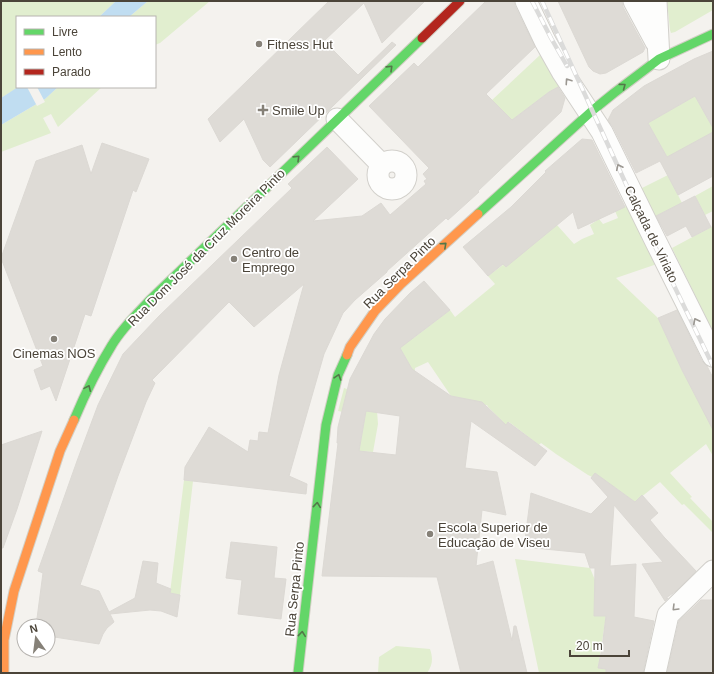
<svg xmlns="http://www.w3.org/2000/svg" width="714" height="674" font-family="Helvetica,sans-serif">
  <rect width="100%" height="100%" fill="#f4f2ee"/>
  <path fill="#e1eecf" d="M1,1h115l-17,16h-82v70h2l-18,11z
    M148,1h62l-50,42 -5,2v-28h-26z
    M667,1h46v9l-38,22 -4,1 -1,-3z
    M540,55l12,19 11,10 -14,8 -37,28 -20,-20z
    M58,87h44l-44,40 -7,-13 -8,4 8,15 -50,19v-27l44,-26z
    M695,96l18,32v31l-46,-2 -19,-34z
    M668,175l14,28 -30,15 -14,-28z
    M713,186v25l-8,4 -10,-19z
    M629,205l28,59 -41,14 42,40 24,52 31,58v28l-7,-12 -36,29 22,24 -2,1 23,24v11l-29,-29 -2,1 -22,-23 -25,20 -19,-14 -28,-13 -32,-21 -15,-11 -2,2 -30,-23 -3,3 -18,-18 -1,-2 -27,-1 1,-6 -10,-2 -23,-34 -13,6 -1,16 -38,14 2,26 -5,28 -14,-1 6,-35 -27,-5 6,-23 30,10 11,-11 23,-25 -10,-17 17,-8 35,-27 5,7 40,-33 -7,-8 69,-51 17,19 8,-5 12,-5 -4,-9 9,-6 4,5 15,-6 -3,-7z
    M713,226v106l-41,-84z
    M184,480l9,1 -13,114 -10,-2z
    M515,559l75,9 5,12 -1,36h12l-8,52 8,1v4h-67z
    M396,646l34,3c3,9 3,16 -3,24h-49l1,-16z"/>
  <path fill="#c0ddf1" d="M116,1h32l-19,16h-30z
    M18,87h40l-13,12 -44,26v-27z"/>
  <path fill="#f4f2ee" d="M27,87h10l8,15 -8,4z"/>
  <path fill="#dedbd6" stroke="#dcd9d4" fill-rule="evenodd" d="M329,1h96l-43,42 -18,-40 -40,38 34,34 34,-33 4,3 -126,122 -7,-7 -19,-41 -24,23 -12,-23z
    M486,1h28l1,5 20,41 -49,47 26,26 37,-28 9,-5 7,11 -4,14 -83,79 1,1 -31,28 -2,-2 -59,53v1l-32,28 -12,13 -19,41 -35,122 18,8 -1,10 -122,-14 1,-13 24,-40 39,25 2,-12 8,1 1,-9 9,1 11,-58 25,-91 -50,43 -25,-25 -77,78 3,3 -9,19 -28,74 -38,109 19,6 10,21 26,-14 8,-37 15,2 -2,20 15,6 -1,4 10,2 -3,22 -16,-6 -11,-1 -40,4 4,8 -7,6 -4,6 -4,10 -51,-8v-10h-12l7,-53 -5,-2 39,-110 21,-56 25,-51 36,-38 133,-128 -4,-4 39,-37 31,32 -45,42 49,-5 19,-13 9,12 36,-31 -2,-3 3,-2 -4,-5 6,-6 -60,-62 45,-43 4,4z
    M558,1h64l1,6 22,41 -2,4 -37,21 -6,1 -7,-3 -4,-4z
    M713,51v77l-18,-32 -47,27 19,34 46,-25v44l-35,19 -18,-34 -24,12 -23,-46 -5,-7 5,-10 31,-24 50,-27z
    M582,139l10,1 33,67 -47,22 -5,-17 -67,55 -3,-3 -15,12 -25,-29 48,-40 35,-35 -1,-1z
    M102,143l47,16 -13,33 -3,-2 -42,126 -6,-2 -29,87 -6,-15 -9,4 -7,-20 9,-4 -42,-108 35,-97 46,-16 9,29z
    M695,196l16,31 -19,10 -6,-11 -19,10 -11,-20z
    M424,281l26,29 -50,38 12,21 39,27 31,6 24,23 2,-3 39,29 -12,15 -64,-45 -6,47 32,4 9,43 -24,-5 -6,56 17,-5 19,80 2,-15h2l11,47h-66l-24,-96 -115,-1 16,-133h-1l1,-16 12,-48 24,-45 11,-15 25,-26zM366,411l34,5 -4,39 -37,-4z
    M677,310l25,51 5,5 6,12v52l-31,-60 -24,-52z
    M42,431l-25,78 -14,39h-2v-103z
    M595,473l40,29 7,-7 16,18 -8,7 14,17 32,34 -20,20 -10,7h2l-3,3 -23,-37 21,-2 -49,-57 -4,61 26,-2 -2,53 20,4 -11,52h-37v-4l-8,-1 4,-20 4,-32h-12l1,-48h-5l-5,-15 -61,-6 7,-54 60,21 17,-17 -17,-19z
    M231,542l46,5 -3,31 12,1 -5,40 -43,-5 4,-34 -16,-2z
    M701,600h12v73h-46l11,-48 1,1 -1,-2 1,-3z"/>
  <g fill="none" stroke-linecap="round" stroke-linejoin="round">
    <g stroke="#d2d0cb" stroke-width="23">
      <path id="street" d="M526,1l19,40 18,32 39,59 54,110 57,114
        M634,1l22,41
        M656,1l3,58
        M337,119l45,46
        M378 175a14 14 0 1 1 28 0a14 14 0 1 1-28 0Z
        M655,673l13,-58 45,-44"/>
    </g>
    <g stroke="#d3cfc5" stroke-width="11">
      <path id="fast" d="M478,214l115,-104 21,-17 45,-34 54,-25
        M74,420c11,-26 23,-51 38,-75 10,-17 25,-31 38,-45l272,-262
        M298,673l28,-248 12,-50 9,-20"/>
    </g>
    <g stroke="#d3cfc5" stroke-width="11">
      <path id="slow" d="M347,355l3,-8 25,-36 26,-27 77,-70
        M4,673v-33l10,-49 46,-140 14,-31"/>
    </g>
    <g stroke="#d3cfc5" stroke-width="11">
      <path id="jam" d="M422,38l38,-37"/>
    </g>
    <use href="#street" stroke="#fdfdfc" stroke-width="21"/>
    <use href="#fast" stroke="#63d668" stroke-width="9"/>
    <use href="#slow" stroke="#ff974d" stroke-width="9"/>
    <use href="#jam" stroke="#b3261e" stroke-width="9"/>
    <g stroke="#dbdbda" stroke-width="4.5">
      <path id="rail" d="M532,1l19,37 16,28
        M542,1l106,231 65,134"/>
    </g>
    <use href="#rail" stroke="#fff" stroke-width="3" stroke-dasharray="9" stroke-linecap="butt"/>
  </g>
  <defs><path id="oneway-chevron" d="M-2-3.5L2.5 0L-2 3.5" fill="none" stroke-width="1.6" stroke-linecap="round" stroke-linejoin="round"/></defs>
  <g stroke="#537749">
    <use href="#oneway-chevron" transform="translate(390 68) rotate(-44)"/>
    <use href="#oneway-chevron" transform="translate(623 86) rotate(-37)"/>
    <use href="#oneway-chevron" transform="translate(297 158) rotate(-44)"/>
    <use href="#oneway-chevron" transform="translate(444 245) rotate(-42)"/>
    <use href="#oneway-chevron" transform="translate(338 377) rotate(-72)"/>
    <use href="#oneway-chevron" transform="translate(88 388) rotate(-66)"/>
    <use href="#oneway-chevron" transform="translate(317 505) rotate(-84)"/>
    <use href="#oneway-chevron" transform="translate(302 634) rotate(-84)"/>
  </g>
  <g stroke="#9b9791">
    <use href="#oneway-chevron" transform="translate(568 81) rotate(-124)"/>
    <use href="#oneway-chevron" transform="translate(619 167) rotate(-116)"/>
    <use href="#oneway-chevron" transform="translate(696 321) rotate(-117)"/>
    <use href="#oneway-chevron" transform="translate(675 608) rotate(135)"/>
  </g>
  <g fill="#868178" stroke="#fff" stroke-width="1.5">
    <circle cx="259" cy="44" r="4"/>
    <path d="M261 104h4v4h4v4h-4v4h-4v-4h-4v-4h4z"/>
    <circle cx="234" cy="259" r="4"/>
    <circle cx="54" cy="339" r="4"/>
    <circle cx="430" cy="534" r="4"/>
  </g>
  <g text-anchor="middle" stroke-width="3.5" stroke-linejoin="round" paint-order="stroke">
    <g font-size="13" fill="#4b4439" stroke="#fff" text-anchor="start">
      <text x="267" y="49">Fitness Hut</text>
      <text x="272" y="115">Smile Up</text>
      <text x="242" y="257">Centro de<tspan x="242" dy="15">Emprego</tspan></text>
      <text x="54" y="358" text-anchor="middle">Cinemas NOS</text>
      <text x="438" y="532">Escola Superior de<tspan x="438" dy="15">Educação de Viseu</tspan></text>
    </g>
    <g font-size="13" fill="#4b4439" stroke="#fff">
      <text transform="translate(652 234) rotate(64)" y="5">Calçada de Viriato</text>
      <text transform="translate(206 247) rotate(-45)" y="5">Rua Dom José da Cruz Moreira Pinto</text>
      <text transform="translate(399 272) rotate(-45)" y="5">Rua Serpa Pinto</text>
      <text transform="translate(294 589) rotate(-84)" y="5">Rua Serpa Pinto</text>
    </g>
  </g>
  <rect width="714" height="674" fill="none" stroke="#4b4439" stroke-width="4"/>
  <rect x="16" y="16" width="140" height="72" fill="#ffffff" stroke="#b7b4b0"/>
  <rect x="24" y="29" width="20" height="6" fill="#63d668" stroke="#b7b4b0"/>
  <text x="52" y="36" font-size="12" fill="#4b4439">Livre</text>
  <rect x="24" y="49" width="20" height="6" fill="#ff974d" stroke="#b7b4b0"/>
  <text x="52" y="56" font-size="12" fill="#4b4439">Lento</text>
  <rect x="24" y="69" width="20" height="6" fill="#b3261e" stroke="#b7b4b0"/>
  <text x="52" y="76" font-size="12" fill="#4b4439">Parado</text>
  <g transform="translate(36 638) rotate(346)"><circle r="19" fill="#ffffff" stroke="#b7b4b0"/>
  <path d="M0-3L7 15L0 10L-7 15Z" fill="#868178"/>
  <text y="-6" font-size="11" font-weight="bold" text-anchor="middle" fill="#4b4439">N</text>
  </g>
  <path d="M570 650v6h59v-6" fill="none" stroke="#4b4439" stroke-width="2"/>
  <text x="576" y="650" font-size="12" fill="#4b4439" stroke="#ffffff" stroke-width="3" paint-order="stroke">20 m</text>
</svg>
